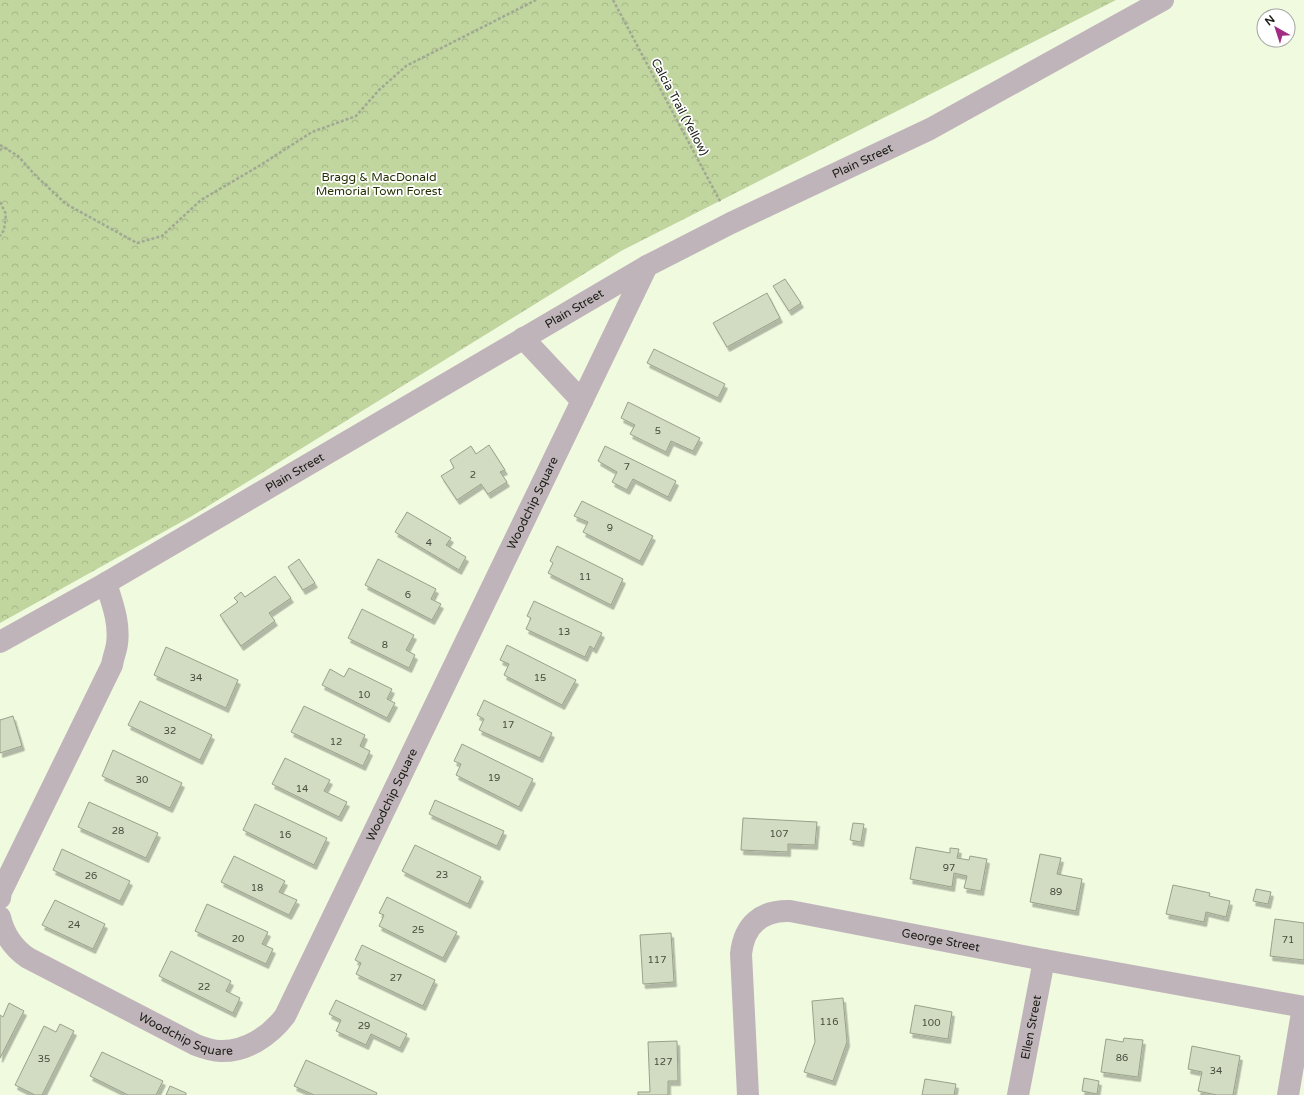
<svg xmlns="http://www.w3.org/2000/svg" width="1304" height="1095" font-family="'Varela Round',sans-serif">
  <defs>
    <pattern id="forest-crowns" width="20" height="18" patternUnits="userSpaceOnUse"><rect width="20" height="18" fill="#c1d59e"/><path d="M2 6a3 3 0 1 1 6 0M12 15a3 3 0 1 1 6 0" fill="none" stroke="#a5b687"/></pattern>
    <filter id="shadow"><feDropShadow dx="2.5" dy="4.5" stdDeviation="0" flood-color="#0004"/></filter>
  </defs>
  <rect width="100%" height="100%" fill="#f0fadf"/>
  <path fill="url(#forest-crowns)" d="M0,0h1116l-495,251 -429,265 -192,107z"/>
  <path fill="#d2dcc2" stroke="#98a189" filter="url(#shadow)" d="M785,279l16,24 -12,8 -16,-25z
    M767,293l13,25 -53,29 -14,-24z
    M654,349l71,35 -7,14 -71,-35z
    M628,402l72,36 -7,13 -22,-10 -5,11 -36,-18 5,-9 -14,-7z
    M489,445l16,25 -5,2 7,10 -19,12 -7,-10 -24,16 -16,-24 13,-8 -4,-8 21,-14 5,8z
    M605,446l71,35 -8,16 -35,-18 -6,11 -15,-8 5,-10 -19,-11z
    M582,501l71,35 -13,25 -57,-29 5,-10 -14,-6z
    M407,512l44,26 -5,7 20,12 -7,13 -64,-38z
    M557,546l66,33 -12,26 -63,-32 5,-10 -3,-2z
    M299,559l16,24 -12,7 -15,-23z
    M378,559l58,30 -5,10 10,5 -9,16 -67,-35z
    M275,576l16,22 -22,15 6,8 -34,25 -21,-31 18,-13 -4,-4 7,-6 4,5z
    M534,601l68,32 -8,16 -4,-3 -5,11 -59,-28 5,-11 -4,-2z
    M362,609l52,26 -8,15 9,5 -6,13 -61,-30z
    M507,645l69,35 -14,25 -58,-30 5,-11 -9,-4z
    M166,647l72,33 -12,28 -72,-33z
    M349,668l43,21 -5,10 8,4 -8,15 -65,-33 8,-16 14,8z
    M484,700l68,33 -12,25 -61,-28 5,-11 -7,-4z
    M140,701l72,34 -12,25 -72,-35z
    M304,706l61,29 -5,11 10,5 -7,15 -72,-34z
    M13,716l9,30 -22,7v-33z
    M462,744l71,35 -14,28 -63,-32 5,-11 -7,-3z
    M113,750l69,33 -12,25 -68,-32z
    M285,758l45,22 -6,11 23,11 -8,15 -67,-33z
    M435,800l69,31 -7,15 -68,-32z
    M89,802l69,31 -12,25 -68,-31z
    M255,804l72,34 -13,27 -71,-35z
    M743,818l74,4 -2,23 -27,-1v8l-47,-2z
    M853,823l11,1 -3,18 -11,-2z
    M415,845l66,32 -13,27 -66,-33z
    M916,847l34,6v-5l9,1 -2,9 12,2 1,-4 17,3 -6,32 -17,-3 3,-12 -13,-3 -2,14 -42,-8z
    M62,849l68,32 -10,20 -67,-31z
    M1040,854l21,4 -4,16 25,5 -6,32 -46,-9z
    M234,856l51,25 -6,11 18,8 -8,15 -68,-33z
    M1173,885l37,8 -1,3 21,5 -4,16 -20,-5 -2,10 -38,-8z
    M1256,889l15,3 -3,12 -15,-3z
    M387,897l70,35 -14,26 -64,-32 5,-11 -5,-2z
    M55,900l50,24 -12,25 -51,-24z
    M207,904l61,28 -6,12 11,5 -7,15 -71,-33z
    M1275,919l29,4v37l-34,-4z
    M671,933l3,49 -31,2 -3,-49z
    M362,945l73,35 -12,26 -67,-32 5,-11 -6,-3z
    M171,951l60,30 -5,10 14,7 -7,15 -74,-37z
    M843,998l4,44 -14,39 -29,-9 11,-30 -3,-41z
    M336,1000l71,34 -7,14 -29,-14 -5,11 -30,-14 5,-11 -12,-6z
    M9,1003l15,8 -24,47v-43l3,2z
    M915,1005l37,7 -4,27 -38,-6z
    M60,1024l14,7 -32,64h-7l-20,-10 29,-59 12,6z
    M1124,1038l19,2 -5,37 -37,-5 5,-33 17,3z
    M677,1041l1,40h-10v14h-30v-3h12l-2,-50z
    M1192,1046l48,10 -7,39h-16l-19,-4 4,-19 -14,-3z
    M102,1052l61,29 -7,14h-28l-38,-19z
    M306,1060l71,33 -1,2h-62l-20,-9z
    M1084,1078l15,3 -2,13 -15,-3z
    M925,1079l31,5 -2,11h-32z
    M170,1086l16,7v2h-20z"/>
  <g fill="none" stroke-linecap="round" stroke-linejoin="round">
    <path stroke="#a1a894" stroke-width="2.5" stroke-dasharray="3 2" stroke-linecap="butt" d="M613,0l108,203
      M0,145l18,11 18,20 30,28 71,39 25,-7 39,-36 58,-34 53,-34 44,-16 23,-26 27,-24 130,-66
      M0,151l1,-6
      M0,202l6,12 -2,16 -4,6"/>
    <g stroke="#c0b4bb" stroke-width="22">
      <path d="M523,338l59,63"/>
      <path d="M0,898l1,-6 111,-227c1,-7 4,-14 5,-21 3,-22 -5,-41 -11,-61"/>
      <path id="s1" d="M0,917c4,17 13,31 28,41l168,87c8,3 16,6 24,6 26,1 50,-15 65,-35l362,-750"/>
      <path id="s2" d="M748,1095l-7,-141c3,-29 20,-44 49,-43l254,49 260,47"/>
      <path id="s3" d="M1018,1095l26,-135"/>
      <path d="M1288,1095l15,-88"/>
    </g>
    <path stroke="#c0b4bb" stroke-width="22" id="s4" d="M0,642l106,-59 541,-317 84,-43 199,-94 233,-129"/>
  </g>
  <g text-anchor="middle" stroke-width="3.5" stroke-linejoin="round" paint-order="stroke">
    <g font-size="10" fill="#474c3f">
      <text x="658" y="434">5</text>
      <text x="627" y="470">7</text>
      <text x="473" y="478">2</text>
      <text x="610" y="531">9</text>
      <text x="429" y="546">4</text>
      <text x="585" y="580">11</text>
      <text x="408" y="598">6</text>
      <text x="564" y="635">13</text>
      <text x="385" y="648">8</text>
      <text x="196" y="681">34</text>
      <text x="540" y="681">15</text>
      <text x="364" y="698">10</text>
      <text x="508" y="728">17</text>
      <text x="170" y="734">32</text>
      <text x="336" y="745">12</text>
      <text x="494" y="781">19</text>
      <text x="142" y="783">30</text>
      <text x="302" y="792">14</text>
      <text x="118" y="834">28</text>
      <text x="779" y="837">107</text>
      <text x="285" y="838">16</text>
      <text x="949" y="871">97</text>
      <text x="442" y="878">23</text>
      <text x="91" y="879">26</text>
      <text x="257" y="891">18</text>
      <text x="1056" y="895">89</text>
      <text x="74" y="928">24</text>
      <text x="418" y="933">25</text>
      <text x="238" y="942">20</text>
      <text x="1288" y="943">71</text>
      <text x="657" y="963">117</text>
      <text x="396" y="981">27</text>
      <text x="204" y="990">22</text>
      <text x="829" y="1025">116</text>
      <text x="931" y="1026">100</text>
      <text x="364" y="1029">29</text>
      <text x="1122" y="1061">86</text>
      <text x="44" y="1062">35</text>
      <text x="663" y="1065">127</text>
      <text x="1216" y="1074">34</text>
    </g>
    <g font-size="12" fill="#191c13" stroke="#fff">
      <text transform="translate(680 107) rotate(62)" y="4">Calcia Trail (Yellow)</text>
      <text dy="4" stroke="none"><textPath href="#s4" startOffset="988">Plain Street</textPath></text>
      <text dy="4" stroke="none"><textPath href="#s4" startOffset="664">Plain Street</textPath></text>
      <text dy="4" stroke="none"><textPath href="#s4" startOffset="340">Plain Street</textPath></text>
      <text dy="4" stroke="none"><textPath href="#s1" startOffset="911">Woodchip Square</textPath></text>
      <text dy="4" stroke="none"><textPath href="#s1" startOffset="587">Woodchip Square</textPath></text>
      <text dy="4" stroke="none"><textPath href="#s2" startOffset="368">George Street</textPath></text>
      <text dy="4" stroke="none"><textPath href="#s3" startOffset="69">Ellen Street</textPath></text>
      <text dy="4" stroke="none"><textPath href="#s1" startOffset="227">Woodchip Square</textPath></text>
    </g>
    <g font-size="12" fill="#253103" stroke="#fff">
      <text x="379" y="181">Bragg &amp; MacDonald<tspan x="379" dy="14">Memorial Town Forest</tspan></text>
    </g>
  </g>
  <g transform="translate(1276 28) rotate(321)"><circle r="19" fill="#ffffff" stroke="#a3a4a1"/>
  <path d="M0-3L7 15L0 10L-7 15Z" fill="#a22b84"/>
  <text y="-6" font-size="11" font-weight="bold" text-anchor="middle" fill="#191c13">N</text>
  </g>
</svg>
